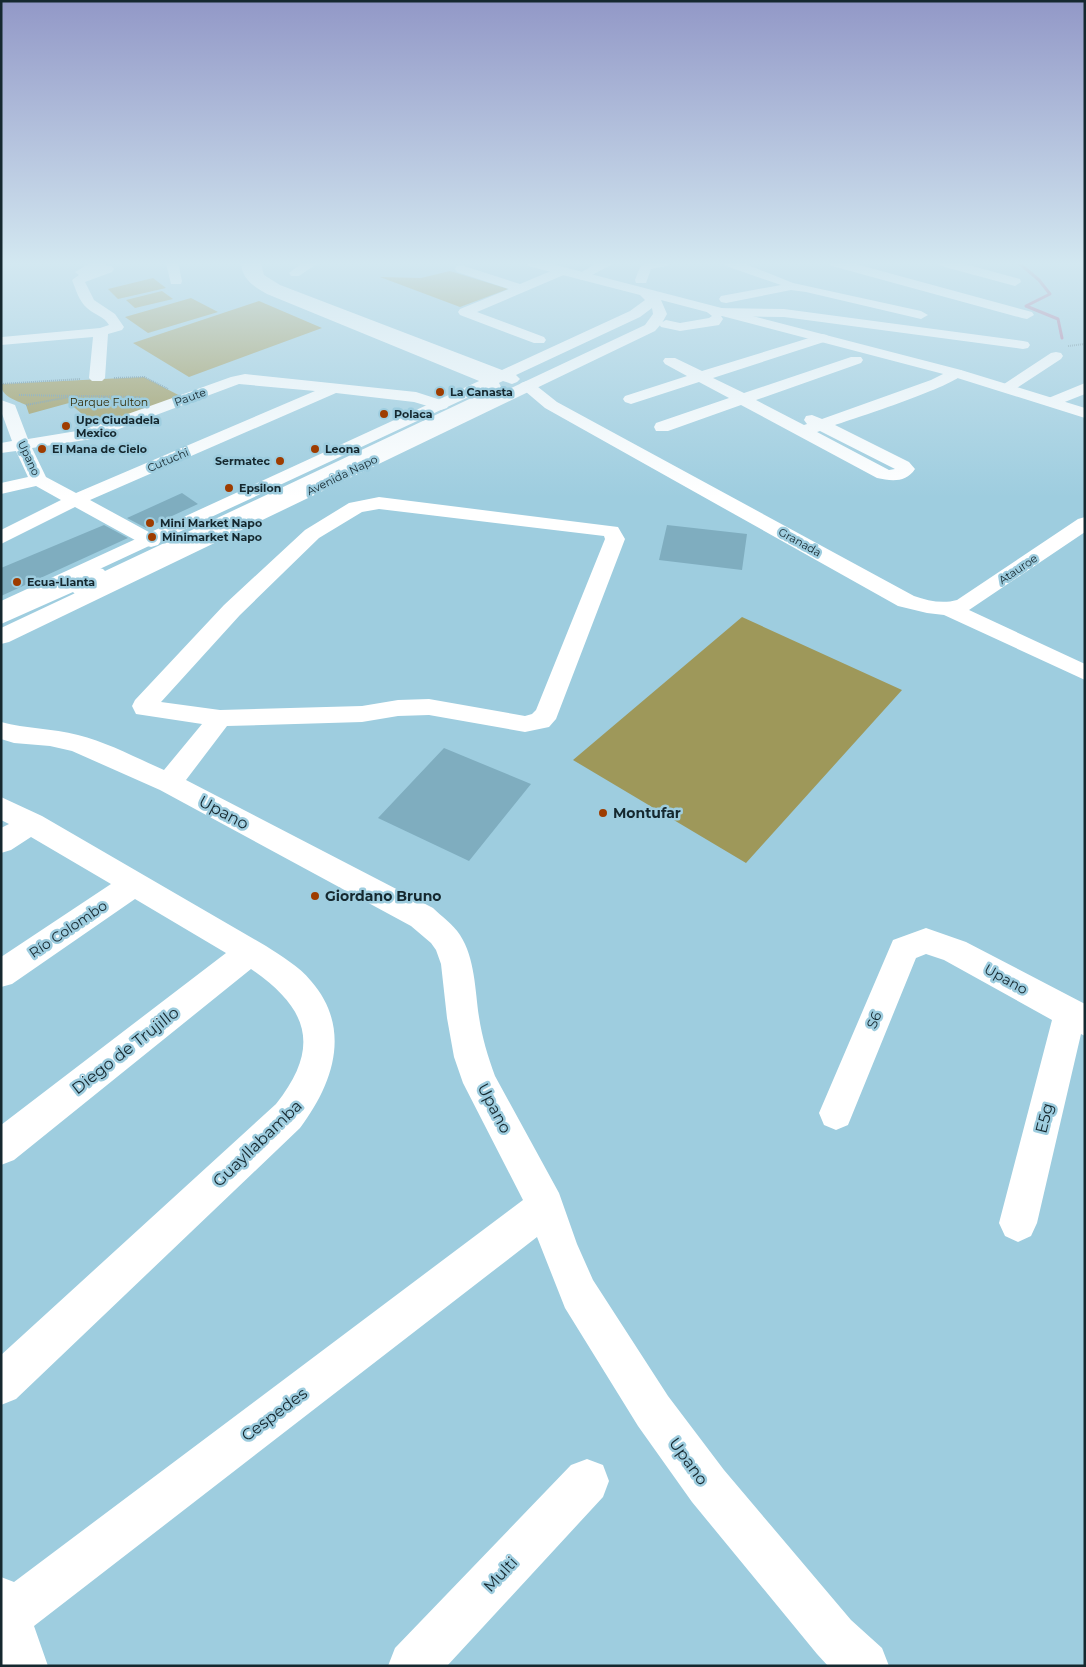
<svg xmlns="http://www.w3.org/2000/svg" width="1086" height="1667" font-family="Montserrat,sans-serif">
  <rect width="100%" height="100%" fill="#9ecddf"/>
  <path fill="#9e985a" d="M450,271l58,18 -48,18 -80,-30 41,1z
    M153,278l13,10 -48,11 -10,-10z
    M162,291l11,8 -38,9 -9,-8z
    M191,298l27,14 -70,21 -23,-16z
    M259,301l63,27 -133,49 -56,-34z
    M144,377l42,22 -80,29 -25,-15 -12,-10 -40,11 -3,-9c-10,-5 -25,-8 -25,-21z
    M742,617l160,73 -156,173 -173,-103z"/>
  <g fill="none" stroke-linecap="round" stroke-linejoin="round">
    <path stroke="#b16e96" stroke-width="3" d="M1019,263l20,17 11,14 -24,12 32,13 4,19"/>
  </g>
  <path fill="#7fadbf" d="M182,493l16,11 -52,24 -19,-10z
    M104,525l24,13 -127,58v-28z
    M667,525l80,9 -5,36 -83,-10z
    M444,748l87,36 -62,77 -91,-43z"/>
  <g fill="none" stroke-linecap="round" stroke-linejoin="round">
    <path stroke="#6b8f9d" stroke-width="2" stroke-dasharray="1 1" stroke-linecap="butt" d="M1068,346l17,-2
      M114,378l30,-1 24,12
      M1,384l79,-5
      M19,395l121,2
      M104,397l14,9
      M26,405l43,-8"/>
    <path fill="#fff" fill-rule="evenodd" d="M90,263h17l-2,3h7l2,3 -2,3 -27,10 9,18 21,14 9,13 -2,3 -14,4 -3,44 -3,3h-10l-3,-3 4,-41 -92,8 1,-8 98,-9 9,-3c-5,-9 -15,-10 -22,-17 -8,-7 -11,-18 -15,-28l7,-5 -4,-3z
      M166,263h12l4,18 -1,3h-10z
      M241,263h12c2,18 20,24 34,30l209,84 5,10 -7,12 -56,29 -349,166 -7,2 -7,-2 -2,-2 -72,32v-15l88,-40 7,-2 7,2 2,2 377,-178 3,-6 -1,-4 -217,-89c-13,-7 -25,-15 -26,-31z
      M302,263h16l-19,13h-8l-2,-3z
      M597,263h17l-29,16 -4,1 -6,-4z
      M645,263h24l-2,3 -16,3 -5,14h-10l-1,-3 5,-13z
      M724,263h19l50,20 128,28 7,4 -7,4 -115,-27 -15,-2 -65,13 -5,-1 -2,-3 2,-3 60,-11 -55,-19z
      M830,263h22l180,49 2,3 -7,4 -5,-1 -190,-52z
      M939,263h22l59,16 1,3 -6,4 -74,-20z
      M461,265l59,19 38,-16h8l2,3 -2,3 -89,38 67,25 2,3 -2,3h-10l-74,-28 -2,-3 2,-3 49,-20 -52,-17 -2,-3 2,-3z
      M714,308l70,1 239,32 5,1 2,3 -2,3 -5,1 -239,-32 -63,-1 2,3 -4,6 -39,6 -19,-4 -2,-3 7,-4 14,3 29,-5 3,-2 -5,-4z
      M822,334l5,1 2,3 -2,3 -114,37 31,15 107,-36h10l2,3 -2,3 -105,37 48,25 3,-1 -3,-4 2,-4 6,-1 10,4 109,-39 20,-10h10l3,3c-9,13 -108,45 -129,52l74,37 6,7c-9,14 -24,12 -38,9l-136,-73 -73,26h-12l-2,-4 2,-4 73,-25 -30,-16 -68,22 -6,-2 -2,-3 2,-3 62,-20 -22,-12 -2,-3 2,-3h10l27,13zM820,431l75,38 -6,1 -72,-38z
      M1056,352l5,1 2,3 -2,3 -49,32h-12l-2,-3 53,-35z
      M245,374l171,18 31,10 2,3 -2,3 -6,2 -27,-8 -78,-9 -246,107 68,37 3,4 -3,4 -7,2 -7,-2 -69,-38 -74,37v-14l60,-30 -25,-14 -35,8v-11l27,-6 -12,-26 -15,2v-10l11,-2 -11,-30v-11l14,5 13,34 55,-9 148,-53zM239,384l76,7 -239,102 -30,-16 -14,-29 60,-9z
      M527,381l6,2 24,19 357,194c14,5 29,8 43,4l121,-81 7,-2v15l-116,78 116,54v16l-141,-65 -17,-2 -29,-7 -353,-198 -26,-22 2,-3z
      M1085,383v11l-33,13 -6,-2 -2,-3 2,-3z
      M379,497l239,30 7,12 -69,180 -7,8 -24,5 -96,-17 -31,1 -36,6 -135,4 -41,54 247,128c9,9 20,16 27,27 15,23 15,55 19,82 3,20 9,40 16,59l64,117 18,51 16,36 75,116 56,74 127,150 31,28 7,18h-61l-11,-12 -125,-152 -54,-76 -73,-118 -28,-71 -503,389 14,40h-47v-89l13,5 509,-382 -60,-117 -9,-26 -7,-39 -6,-54 -5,-14 -5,-7 -20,-17 -251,-136 -88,-39 -22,-5 -36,-3 -13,-4v-17c25,7 51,6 77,13 29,7 58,23 86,35l38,-46 -66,-10 -4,-8 3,-6 89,-95 81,-75 44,-27zM379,509l225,27 1,3 -69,171 -4,4 -7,2 -96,-17 -31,1 -36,6 -142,4 -59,-8 79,-87 79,-77 43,-26z
      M1,797l41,19 224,130c15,10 33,20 45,35 41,47 23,102 -11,147l-284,271 -15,6v-50l275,-251c45,-57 33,-95 -25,-135l-237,191 -13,5v-40l225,-172 -91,-54 -123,85 -11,3v-30l110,-73 -80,-47 -20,13 -10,3v-25l8,-4 -8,-4z
      M926,928l40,14 119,62v32l-4,-2 -44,189 -6,13 -13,6 -13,-6 -6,-13 53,-203 -108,-60 -18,-6 -10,4 -68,167 -12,5 -12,-5 -5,-12 74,-173z
      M587,1459l16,6 6,16 -6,16 -156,169h-59l7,-18 176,-183z"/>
    <path fill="#fff" fill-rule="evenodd" d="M249,263h12l3,12 16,10 222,85 128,-59 15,-11 -5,-5 -112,-29 -2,-3h22l413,107 124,38v10l-134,-42 -290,-76 6,14 -5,9 -7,8 -646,311 -8,2v-16l644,-303 8,-11 -1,-6 -12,9 -124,58 4,4 -3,3 -5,2 -9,-3 -502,234v-14l489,-225 -220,-85 -17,-11z"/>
  </g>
  <linearGradient id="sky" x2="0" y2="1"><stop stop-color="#9298c7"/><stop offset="0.53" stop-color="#d3e8f1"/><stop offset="1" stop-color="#d3e8f1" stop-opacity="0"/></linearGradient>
  <rect width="1086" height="497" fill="url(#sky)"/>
  <g fill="#9e3c00" stroke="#9ecddf" stroke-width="2">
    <circle cx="440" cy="392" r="5"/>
    <circle cx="384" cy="414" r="5"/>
    <circle cx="66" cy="426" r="5"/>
    <circle cx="42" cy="449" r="5"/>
    <circle cx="315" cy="449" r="5"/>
    <circle cx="280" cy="461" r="5"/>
    <circle cx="229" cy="488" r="5"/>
    <circle cx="150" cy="523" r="5"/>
    <circle cx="152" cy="537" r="5"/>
    <circle cx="17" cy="582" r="5"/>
    <circle cx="603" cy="813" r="5"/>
    <circle cx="315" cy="896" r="5"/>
  </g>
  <g text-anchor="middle" stroke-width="5" stroke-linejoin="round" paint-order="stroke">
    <g font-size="11" font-weight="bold" fill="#15282f" stroke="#9ecddf" text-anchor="start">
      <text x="450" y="396">La Canasta</text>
      <text x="394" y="418">Polaca</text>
      <text x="76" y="424">Upc Ciudadela<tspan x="76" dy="13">Mexico</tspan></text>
      <text x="52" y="453">El Mana de Cielo</text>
      <text x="325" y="453">Leona</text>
      <text x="270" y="465" text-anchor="end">Sermatec</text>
      <text x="239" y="492">Epsilon</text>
      <text x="160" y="527">Mini Market Napo</text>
      <text x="162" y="541">Minimarket Napo</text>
      <text x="27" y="586">Ecua-Llanta</text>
    </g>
    <g font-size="11" fill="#15282f" stroke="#9ecddf">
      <text transform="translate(190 397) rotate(-20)" y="4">Paute</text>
      <text transform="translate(29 458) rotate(65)" y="4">Upano</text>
      <text transform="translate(168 460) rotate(-23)" y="4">Cutuchi</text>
      <text transform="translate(342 475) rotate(-26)" y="4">Avenida Napo</text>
      <text transform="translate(800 542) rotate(29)" y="4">Granada</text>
      <text transform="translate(1018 569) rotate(-34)" y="4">Atauroe</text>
    </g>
    <g font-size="11" fill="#322e0b" stroke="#9ecddf">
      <text x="109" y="406">Parque Fulton</text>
    </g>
    <g font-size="14" font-weight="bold" fill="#15282f" stroke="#9ecddf" text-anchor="start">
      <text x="613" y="818">Montufar</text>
      <text x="325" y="901">Giordano Bruno</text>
    </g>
    <g font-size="14" fill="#15282f" stroke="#9ecddf">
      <text transform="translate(68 929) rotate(-34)" y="5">Río Colombo</text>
      <text transform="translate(1006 979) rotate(29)" y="5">Upano</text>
      <text transform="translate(874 1020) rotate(-67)" y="5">S6</text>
    </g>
    <g font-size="16" fill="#15282f" stroke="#9ecddf">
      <text transform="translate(224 812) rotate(28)" y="6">Upano</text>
      <text transform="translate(125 1050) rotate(-38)" y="6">Diego de Trujillo</text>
      <text transform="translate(495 1108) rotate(62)" y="6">Upano</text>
      <text transform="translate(1044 1118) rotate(-76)" y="6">E5g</text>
      <text transform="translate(257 1143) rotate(-44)" y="6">Guayllabamba</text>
      <text transform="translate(274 1414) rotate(-37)" y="6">Cespedes</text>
      <text transform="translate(689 1461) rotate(54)" y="6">Upano</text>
      <text transform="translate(500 1574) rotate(-47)" y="6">Multi</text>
    </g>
  </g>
  <rect width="1086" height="1667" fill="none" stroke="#15282f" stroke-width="5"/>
</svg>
